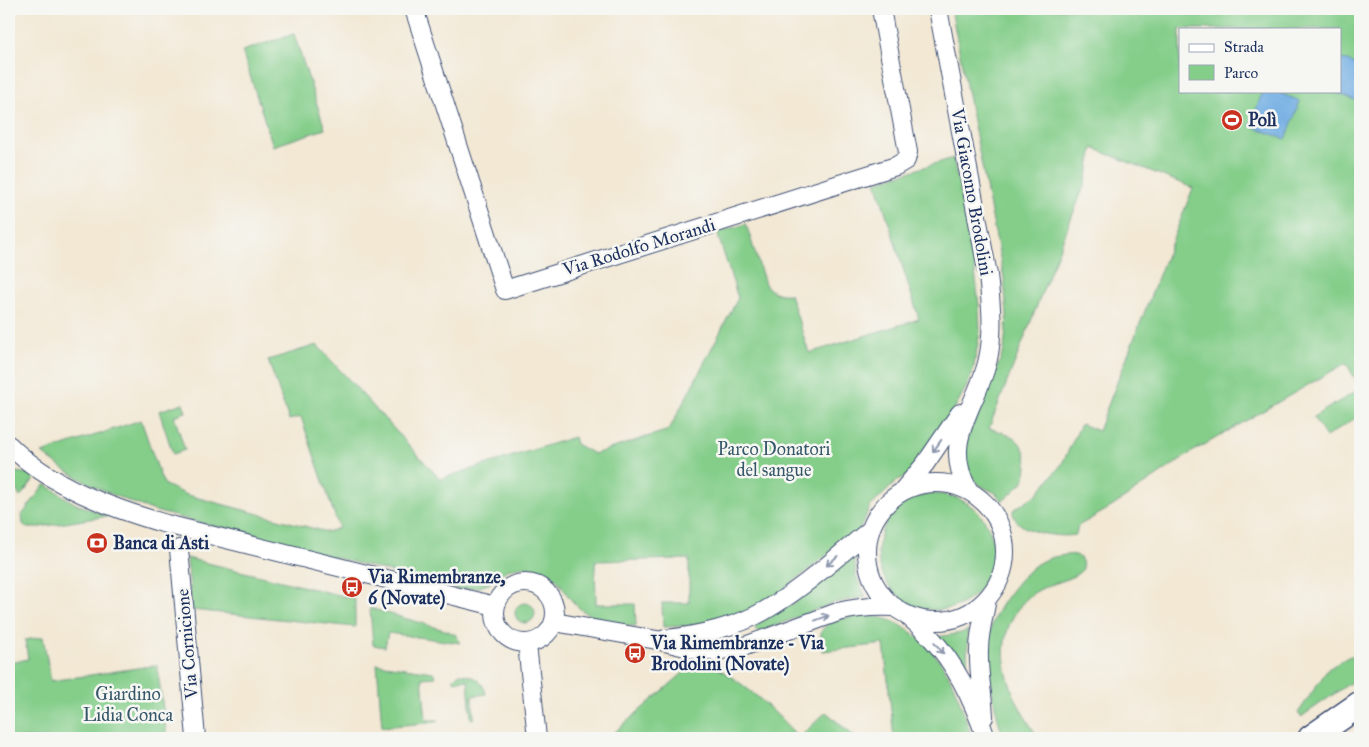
<svg xmlns="http://www.w3.org/2000/svg" width="1369" height="747" font-family="'IM FELL Great Primer',serif">
  <rect width="100%" height="100%" fill="#f6f6f2"/>
  <filter id="ink" filterUnits="userSpaceOnUse"><feTurbulence type="fractalNoise" baseFrequency=".02" numOctaves="2"/><feDisplacementMap in="SourceGraphic" scale="10" xChannelSelector="R" yChannelSelector="G"/><feConvolveMatrix kernelMatrix="1 2 1 2 8 2 1 2 1" color-interpolation-filters="sRGB"/></filter>
  <filter id="wash" filterUnits="userSpaceOnUse"><feTurbulence type="fractalNoise" baseFrequency=".0096" numOctaves="4" result="noise"/><feDisplacementMap in="SourceGraphic" scale="20" xChannelSelector="R" yChannelSelector="G"/><feGaussianBlur stdDeviation="1.12" result="paint"/><feColorMatrix in="noise" values="0 0 0 0 0 0 0 0 0 0 0 0 0 0 0 0 0 1.4 0 .05"/><feComposite in="paint" operator="in"/></filter>
  <g filter="url(#wash)">
    <rect width="100%" height="100%" fill="#f2e8d4"/>
    <path fill="#84ce8a" stroke="#507e74" fill-rule="evenodd" d="M951,9h409v378l-14,-24 -154,89 -79,54 -35,20 -2,9c-16,3 -65,-2 -63,-25l24,-16 25,-30 19,-40 17,7 95,-243 -100,-40 -7,33 -97,247c8,3 18,5 25,10 14,9 17,33 7,46 -5,5 -11,11 -17,16h-3l-5,-7 -15,-7 -12,-11 -7,-24 15,-37 27,-63 3,-35 -3,-38zM1180,29h160v62h-160z
      M294,34l31,95 -52,17 -31,-95z
      M953,158l20,97 6,50 1,27 -6,34 -5,16 -18,33 -41,59 -12,6 -28,27 -10,22 -95,75 -43,16 -37,6 -22,1 -1,-24h27v-44l-94,2 1,43h39l1,22c-22,0 -48,-7 -63,-24 -11,-13 -16,-29 -34,-33 -13,-4 -27,-3 -37,4 -4,3 -8,7 -12,10 -10,5 -22,6 -33,6l-302,-78c-42,-15 -78,-30 -113,-58l99,-33 20,58 4,7 22,10 140,37 12,-4 -38,-111 -12,3 -21,-60 49,-15 123,134 134,-42 2,7 18,10 75,-24 69,-132 -21,-66 29,-8 19,60c7,9 14,11 25,10l19,59 110,-34 -43,-137z
      M1360,389v26l-34,22 -13,-20z
      M183,403l3,9 -12,4 11,34 -12,4 -14,-43z
      M17,472l12,2 6,4 -15,19 -3,-6 -8,-9v-9z
      M45,484l29,19 34,13 -74,12h-7l-4,-4 -1,-9z
      M878 552a58 58 0 1 1 116 0a58 58 0 1 1-116 0Z
      M854,553l2,23 10,21 -33,6 -73,29 -5,-3 1,-4 41,-24z
      M1066,555c12,-2 17,2 17,14 -11,12 -30,13 -44,21 -12,6 -20,16 -26,27 -22,41 2,88 26,121h-36c-8,-30 -22,-84 -11,-114 5,-14 14,-27 24,-39 16,-20 25,-27 50,-30z
      M187,558l168,41v28l-163,-17z
      M515 613a10 10 0 1 1 20 0a10 10 0 1 1-20 0Z
      M370,608l78,23 8,4 4,8 -72,-10 -3,14 -12,-2z
      M856,616c13,0 26,0 38,6 22,10 44,32 55,54 10,20 16,41 23,62h-78l-10,-94 -61,7c-1,-5 -3,-12 -2,-17 1,-13 25,-16 35,-18z
      M968,630l-1,33 -10,2 -20,-28 24,-4z
      M43,637l8,44 106,-16 10,73h-158v-75l19,-4 -3,-19z
      M1360,653v23l-59,41 -3,-4 30,-44 20,-12z
      M697,661c7,3 16,4 22,8 30,18 57,43 80,69l27,-26 30,26h-248z
      M377,664l56,8 3,5 -14,1 4,42h13l-3,2 -54,5z
      M458,674c14,0 25,6 28,20l-14,2 2,22 -3,1 -3,-39 -14,1v-3z"/>
    <path fill="#71ade3" stroke="#466ea0" d="M1342,59l18,7v36l-28,-11h8v-28z
      M1263,91h11l26,10 -14,38 -36,-13z"/>
  </g>
  <g filter="url(#ink)">
    <g fill="none" stroke-linecap="round" stroke-linejoin="round">
      <g stroke="#3b4b70" stroke-width="20">
        <path id="minor" d="M414,9l91,281 391,-124 10,-6 2,-8 -27,-143
          M938,9l50,266c3,28 6,56 0,84 -10,47 -48,81 -20,130
          M9,445c41,41 102,63 157,79l329,82
          M867 552a69 69 0 1 1 138 0a69 69 0 1 1-138 0Z
          M903,490l22,-26 35,-51
          M179,549l17,189
          M495 613a30 30 0 1 1 60 0a30 30 0 1 1-60 0Z
          M909,617c8,7 16,14 23,22 26,28 42,64 54,99
          M554,622l103,18 41,10h24l23,-4 93,-34c19,-5 37,-6 57,-5
          M665,639c31,-3 72,-12 99,-28 39,-22 71,-53 106,-81
          M527,644l10,94
          M984,717c-1,-22 -6,-45 -5,-67 0,-18 5,-34 8,-51"/>
      </g>
      <g stroke="#3b4b70" stroke-width="28">
        <path id="highway" d="M1311,738l49,-34"/>
      </g>
      <use href="#minor" stroke="#fff" stroke-width="18"/>
      <use href="#highway" stroke="#fff" stroke-width="25"/>
    </g>
    <defs><path id="oneway-shaft" d="M-6 0H5M1.5-3L5.5 0L1.5 3" fill="none" stroke-width="1.6" stroke-linecap="round" stroke-linejoin="round" transform="scale(1.25)"/></defs>
    <g stroke="#8d97ae">
      <use href="#oneway-shaft" transform="translate(937 446) rotate(125)"/>
      <use href="#oneway-shaft" transform="translate(832 561) rotate(139)"/>
      <use href="#oneway-shaft" transform="translate(822 618) rotate(-20)"/>
      <use href="#oneway-shaft" transform="translate(939 648) rotate(51)"/>
    </g>
  </g>
  <defs>
    <g id="stadium-disc" transform="scale(1.125)"><circle r="9.5" fill="#c8321e" stroke="#f6f6f2"/><path d="M0-5a6.5 5 0 1 0 0 10a6.5 5 0 1 0 0-10ZM-3.5-1.8h7v3.6h-7Z" fill="#fff"/></g>
    <g id="bank-disc" transform="scale(1.125)"><circle r="9.5" fill="#c8321e" stroke="#f6f6f2"/><path d="M-6-4H6V4H-6ZM0-2.3a2.3 2.3 0 1 0 0 4.6a2.3 2.3 0 1 0 0-4.6Z" fill="#fff"/></g>
    <g id="bus-disc" transform="scale(1.125)"><circle r="9.5" fill="#c8321e" stroke="#f6f6f2"/><path d="M-5-6H5V4H4V6H2V4H-2V6H-4V4H-5ZM-3.5-4V0h7V-4ZM-3.5 1.2v1.5H-2V1.2ZM2 1.2v1.5H3.5V1.2Z" fill="#fff"/></g>
  </defs>
  <g fill-rule="evenodd">
    <use href="#stadium-disc" x="1232" y="120"/>
    <use href="#bank-disc" x="97" y="543"/>
    <use href="#bus-disc" x="352" y="587"/>
    <use href="#bus-disc" x="635" y="653"/>
  </g>
  <g text-anchor="middle" stroke-width="5" stroke-linejoin="round" paint-order="stroke">
    <g font-size="18" font-weight="bold" fill="#1b2f5e" stroke="#f6f6f2" text-anchor="start">
      <text x="1248" y="126">Polì</text>
      <text x="113" y="549">Banca di Asti</text>
      <text x="368" y="583">Via Rimembranze,<tspan x="368" dy="21">6 (Novate)</tspan></text>
      <text x="651" y="649">Via Rimembranze - Via<tspan x="651" dy="21">Brodolini (Novate)</tspan></text>
    </g>
    <g font-size="18" fill="#1b2f5e" stroke="#f6f6f2">
      <text transform="translate(972 192) rotate(80)" y="6">Via Giacomo Brodolini</text>
      <text transform="translate(639 247) rotate(-17)" y="6">Via Rodolfo Morandi</text>
      <text transform="translate(187 644) rotate(-95)" y="6">Via Cornicione</text>
    </g>
    <g font-size="18" fill="#355769" stroke="#f6f6f2">
      <text x="774" y="455">Parco Donatori<tspan x="774" dy="21">del sangue</tspan></text>
      <text x="128" y="700">Giardino<tspan x="128" dy="21">Lidia Conca</tspan></text>
    </g>
  </g>
  <rect width="1369" height="747" fill="none" stroke="#f6f6f2" stroke-width="30"/>
  <rect x="1179" y="28" width="162" height="65" fill="#f6f6f2" stroke="#9ea6b7"/>
  <rect x="1189" y="44" width="25" height="8" fill="#ffffff" stroke="#9ea6b7"/>
  <text x="1224" y="52" font-size="15" fill="#1b2f5e">Strada</text>
  <rect x="1189" y="65" width="25" height="15" fill="#84ce8a" stroke="#9ea6b7"/>
  <text x="1224" y="78" font-size="15" fill="#1b2f5e">Parco</text>
</svg>
